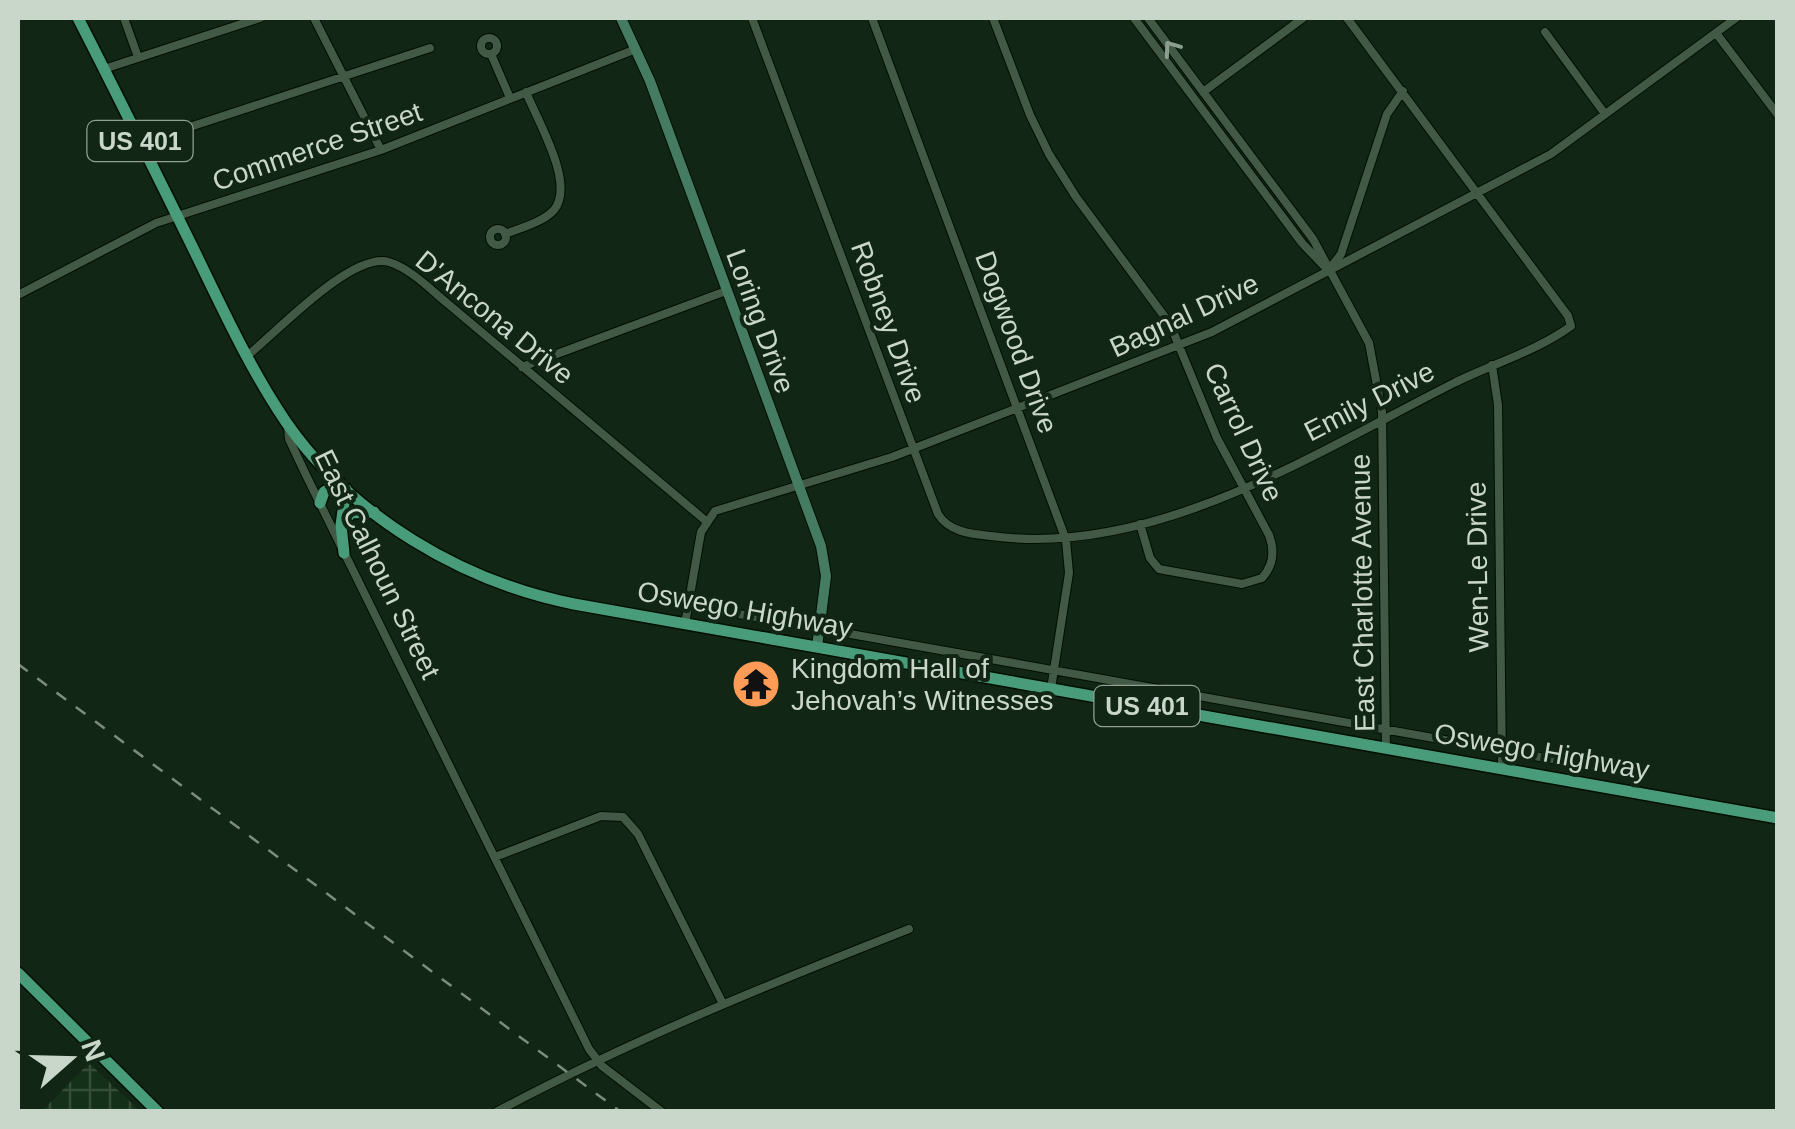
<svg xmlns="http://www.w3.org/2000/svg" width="1795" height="1129" font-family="Helvetica,sans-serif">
  <defs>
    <pattern id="industrial-grid" width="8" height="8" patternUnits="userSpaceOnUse" patternTransform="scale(2.5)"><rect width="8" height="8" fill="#143019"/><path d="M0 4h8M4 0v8" fill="none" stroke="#354d39"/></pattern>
  </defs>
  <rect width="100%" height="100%" fill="#112614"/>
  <path fill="url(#industrial-grid)" d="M89,1063l51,48h-98z"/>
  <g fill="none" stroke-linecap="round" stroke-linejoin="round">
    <g stroke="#000f02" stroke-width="10">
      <path id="street" d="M124,18l14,39
        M314,18l67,132
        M752,18l186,496c11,18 33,20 53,22 162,22 324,-83 463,-153 38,-19 83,-32 117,-57l-3,-10 -221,-298
        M872,18l194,522 3,33 -18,116
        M993,18l37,97 19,39 27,43 94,127 47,114 52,97c6,16 4,31 -7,43l-20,6 -83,-15 -9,-11 -10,-34
        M1134,18l168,225 23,24
        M1148,18l165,221 56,104 13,69 4,336
        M1545,32l60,82
        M1716,33l62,82
        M481 46a8 8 0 1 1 16 0a8 8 0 1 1-16 0Z
        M491,54l19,44
        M104,69l156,-51
        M1203,92l100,-74
        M141,143l289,-95
        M490 237a8 8 0 1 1 16 0a8 8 0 1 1-16 0Z
        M505,234c16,-6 38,-12 49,-24 22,-26 -17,-90 -28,-118
        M1331,267l10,-13 46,-140 16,-23
        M18,295l138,-72 225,-73 255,-101
        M247,356c29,-23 105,-105 142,-94 22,7 41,27 58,41l259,218
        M1492,365l6,40 4,364
        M522,367l204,-76
        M288,426l1,13 16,34 284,576 13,17 60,46
        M688,605l863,154
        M685,624l16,-92 14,-21 177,-54 320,-125 339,-178 185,-136
        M495,857l106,-41 22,1 15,17 84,168
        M496,1112c135,-72 271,-127 413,-183"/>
    </g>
    <g stroke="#000f02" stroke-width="12">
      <path id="secondary" d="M621,18l29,63 171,465 5,30 -9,71"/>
    </g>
    <g stroke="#000f02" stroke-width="14">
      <path id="primary" d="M78,18c38,74 75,149 112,224 30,61 58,124 96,180 66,95 177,160 288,182l1204,214
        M320,503l4,-11 15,-10
        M341,525l10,-12 23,-1
        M344,553l-3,-28 5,-36
        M18,973l140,139"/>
    </g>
    <use href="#street" stroke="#425945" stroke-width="8"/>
    <use href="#secondary" stroke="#457b60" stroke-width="10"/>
    <use href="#primary" stroke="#499c7a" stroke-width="11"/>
    <path stroke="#7c8d7e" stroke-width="2.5" stroke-dasharray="12 12" stroke-linecap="butt" d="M18,664l603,448"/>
  </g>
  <defs><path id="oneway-chevron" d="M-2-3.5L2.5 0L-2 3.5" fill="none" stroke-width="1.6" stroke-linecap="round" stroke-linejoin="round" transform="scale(2.5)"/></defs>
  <use stroke="#8c9e8e" href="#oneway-chevron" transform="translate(1171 48) rotate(-126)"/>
  <defs>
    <g id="temple-disc" transform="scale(2.5)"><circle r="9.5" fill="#fe9c57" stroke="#112614"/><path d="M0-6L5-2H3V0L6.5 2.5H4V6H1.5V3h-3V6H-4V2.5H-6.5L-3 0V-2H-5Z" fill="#111"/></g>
  </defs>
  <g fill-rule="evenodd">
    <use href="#temple-disc" x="756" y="684"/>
  </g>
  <g text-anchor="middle" stroke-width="8" stroke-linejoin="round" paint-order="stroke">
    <g fill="#112614" stroke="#92a193" stroke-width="2.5">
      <rect x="87.5" y="121" width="105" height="40" rx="8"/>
      <rect x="1094.5" y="686" width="105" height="40" rx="8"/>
    </g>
    <g font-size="25" font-weight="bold" fill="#c9d6ca">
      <text x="140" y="150">US 401</text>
      <text x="1147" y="715">US 401</text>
    </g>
    <g font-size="28" fill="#c9d6ca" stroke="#112614">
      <text transform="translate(317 146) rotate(-19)" y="10">Commerce Street</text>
      <text transform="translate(1184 315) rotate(-25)" y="10">Bagnal Drive</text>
      <text transform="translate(495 317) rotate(39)" y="10">D'Ancona Drive</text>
      <text transform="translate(761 321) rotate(70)" y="10">Loring Drive</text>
      <text transform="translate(889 322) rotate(70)" y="10">Robney Drive</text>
      <text transform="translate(1017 342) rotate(70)" y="10">Dogwood Drive</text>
      <text transform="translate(1369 401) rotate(-27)" y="10">Emily Drive</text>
      <text transform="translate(1244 432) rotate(65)" y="10">Carrol Drive</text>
      <text transform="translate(378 564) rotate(64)" y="10">East Calhoun Street</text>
      <text transform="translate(1477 567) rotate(-91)" y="10">Wen-Le Drive</text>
      <text transform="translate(1362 593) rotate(-91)" y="10">East Charlotte Avenue</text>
      <text transform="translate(745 609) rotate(10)" y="10">Oswego Highway</text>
      <text transform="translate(1542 751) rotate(10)" y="10">Oswego Highway</text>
    </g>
    <g font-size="28" fill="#c9d6ca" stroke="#112614" text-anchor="start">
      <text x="791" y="678">Kingdom Hall of<tspan x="791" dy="32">Jehovah’s Witnesses</tspan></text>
    </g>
  </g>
  <rect width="1795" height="1129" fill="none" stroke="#c9d6ca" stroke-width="40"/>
  <g transform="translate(70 1059) rotate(70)" stroke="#112614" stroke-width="8" paint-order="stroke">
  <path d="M0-8L18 38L0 25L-18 38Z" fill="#c9d6ca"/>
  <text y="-15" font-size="28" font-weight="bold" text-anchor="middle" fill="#c9d6ca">N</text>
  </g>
</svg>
